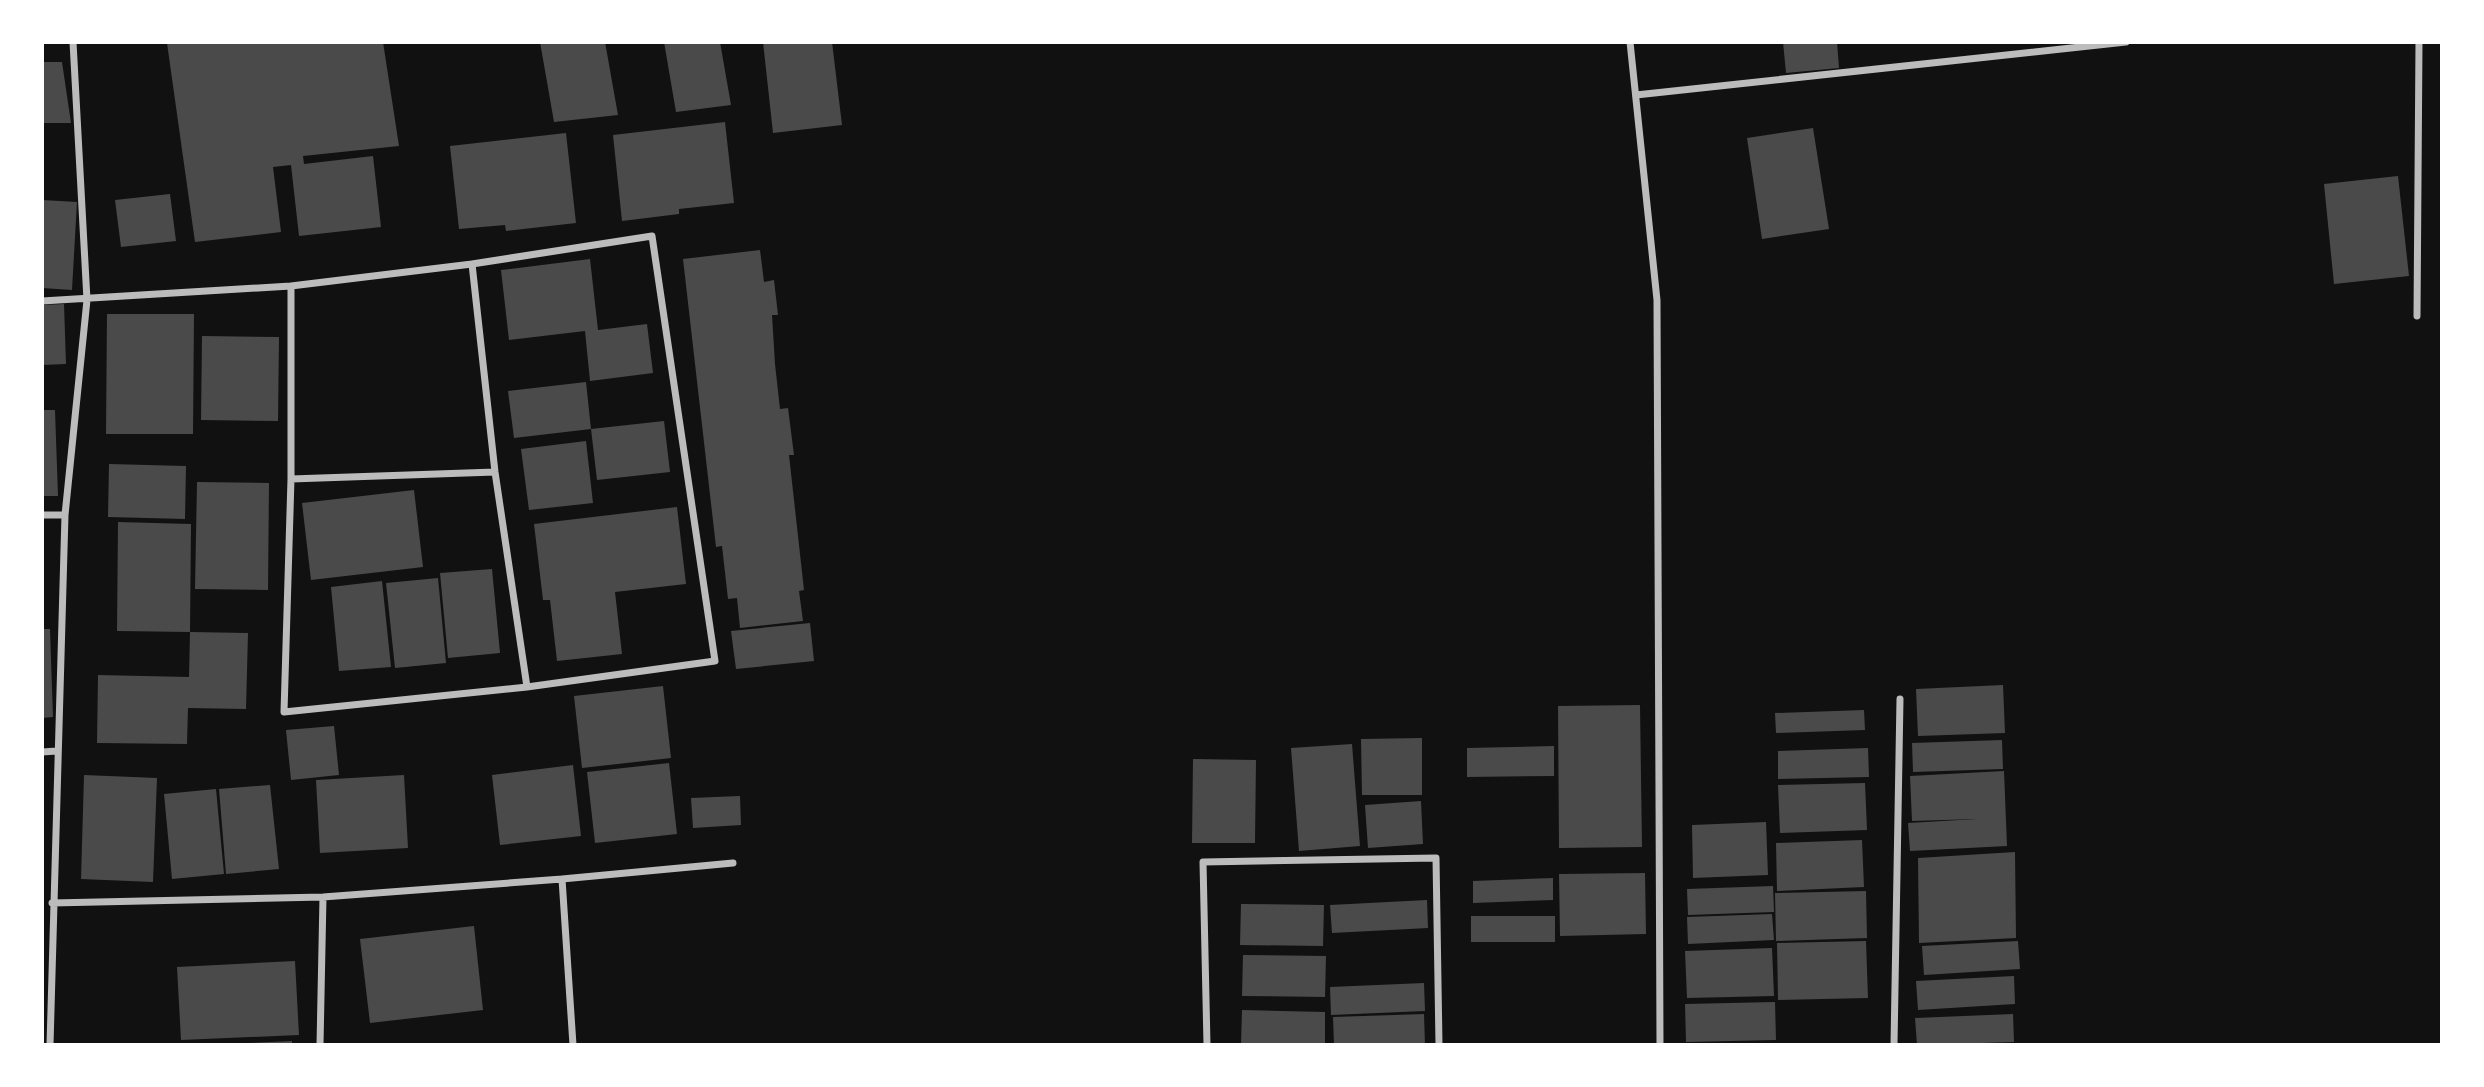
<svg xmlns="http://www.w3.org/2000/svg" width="2484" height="1087" font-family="'Open Sans',sans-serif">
  <rect width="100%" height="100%" fill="#111"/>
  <path fill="#4a4a4a" d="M383,42l16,104 -96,10 1,8 69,-8 8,71 -82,9 -8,-71 -18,2 8,65 -86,10 -28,-199z
    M540,42h65l13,73 -64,7z
    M664,42h56l11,63 -55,7z
    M763,42h69l10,83 -69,8z
    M1783,42h54l2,26 -53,5z
    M42,62h20l9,61h-29z
    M725,122l9,81 -55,6v5l-57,7 -9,-86z
    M1813,128l16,101 -67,10 -15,-101z
    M566,133l10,90 -70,8 -1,-6 -46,4 -9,-83z
    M2398,176l11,100 -75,8 -10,-100z
    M170,194l6,47 -55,6 -6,-47z
    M42,200l35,2 -5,88 -30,-2z
    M760,250l4,32 10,-2 4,35h-6l3,49 5,45 8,-1 6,47h-5l15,135 -5,1 4,30 -63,7 -3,-30 -9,1 -6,-53 -6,1 -33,-288z
    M590,259l8,71 49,-6 6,49 -63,8 -5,-50 -76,9 -8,-70z
    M64,304l2,60 -24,1v-60z
    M107,314h87l-1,120h-87z
    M202,336l77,1 -1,84 -77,-1z
    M586,382l5,47 -77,9 -6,-47z
    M42,410h13l3,86h-16z
    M664,421l6,51 -73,8 -6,-51z
    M586,441l7,62 -64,7 -8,-61z
    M109,464l77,2 -1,53 -77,-2z
    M197,482l72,1 -1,107 -73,-1z
    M414,490l9,77 -112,13 -9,-77z
    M677,507l9,77 -71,8 7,62 -65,7 -7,-61h-7l-9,-76z
    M118,522l73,2 -1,108 -73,-1z
    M492,569l8,84 -52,5 -8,-85z
    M438,578l8,85 -51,5 -9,-85z
    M382,581l9,86 -52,4 -8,-84z
    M810,623l4,38 -78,8 -5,-38z
    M42,629h8l3,88 -11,1z
    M190,632l58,1 -2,76 -58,-1 -1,36 -90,-1 1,-68 91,2z
    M2003,685l2,48 -87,3 -2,-47z
    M663,686l8,72 -89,10 -8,-72z
    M1640,705l2,142 -83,1 -1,-142z
    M1864,710l1,20 -89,3 -1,-20z
    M334,726l5,49 -48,5 -5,-50z
    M1422,738v57h-60l-1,-56z
    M2002,740l1,29 -90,3 -1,-29z
    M1352,744l8,102 -61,5 -8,-103z
    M1554,746v30l-87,1v-29z
    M1868,748l1,29 -91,2v-28z
    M1193,759l63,1 -1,83h-63z
    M669,763l8,71 -82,9 -8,-71z
    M573,765l8,71 -81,9 -8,-70z
    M2004,771l3,75 -97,5 -2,-28 69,-4 -65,2 -2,-45z
    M84,775l73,3 -4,104 -72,-3z
    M404,775l4,73 -88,5 -4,-73z
    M1865,783l2,47 -87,3 -2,-48z
    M270,785l9,84 -53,5 -7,-85z
    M216,789l8,85 -52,5 -8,-85z
    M740,796l1,29 -48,3 -2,-30z
    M1421,801l2,43 -55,4 -3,-43z
    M1766,822l2,53 -75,3 -1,-53z
    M1862,840l2,47 -87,4 -1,-48z
    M2015,852l1,86 -97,5 -1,-85z
    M1645,873l1,61 -86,2 -1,-62z
    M1553,878v22l-80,3v-22z
    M1773,886l1,26 -86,3 -1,-26z
    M1866,891l1,47 -91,3 -1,-48z
    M1427,900l1,28 -96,5 -2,-28z
    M1241,904l83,1 -1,41 -83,-1z
    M1772,914l2,26 -86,4 -1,-27z
    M1471,916h84v26h-84z
    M474,926l9,84 -113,13 -10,-84z
    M1866,941l2,57 -90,2 -1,-57z
    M2018,941l2,28 -96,6 -2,-29z
    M1772,948l2,48 -87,2 -2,-47z
    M1243,955l83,1 -1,41 -83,-1z
    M295,961l4,74 -118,5 -4,-73z
    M2014,976l1,28 -97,6 -2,-29z
    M1424,983l1,28 -94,4 -1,-28z
    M1775,1002l1,38 -90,2 -1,-38z
    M1242,1010l83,2v33h-84z
    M1424,1014l1,31h-91l-1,-28z
    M2013,1014l1,28 -97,3 -2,-27z
    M292,1041v4h-44v-2z"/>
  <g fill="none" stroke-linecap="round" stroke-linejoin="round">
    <path stroke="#bcbcbc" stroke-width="7" d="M1630,42l27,258 3,745
      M1636,95l490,-53
      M291,286l181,-22
      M42,301l249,-15v193l-7,233 243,-25 188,-26 -63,-425 -180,28 23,208 32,215
      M2417,316l2,-274
      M291,479l204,-7
      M42,515h23
      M42,752l15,-1
      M562,879l171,-16
      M52,903l271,-6 239,-18 11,166
      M50,1045l15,-530 22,-215 -14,-258
      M320,1045l3,-148
      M1207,1045l-4,-183 233,-4 3,187
      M1894,1045l6,-346"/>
  </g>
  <rect width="2484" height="1087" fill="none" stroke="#ffffff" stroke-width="88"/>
</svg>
